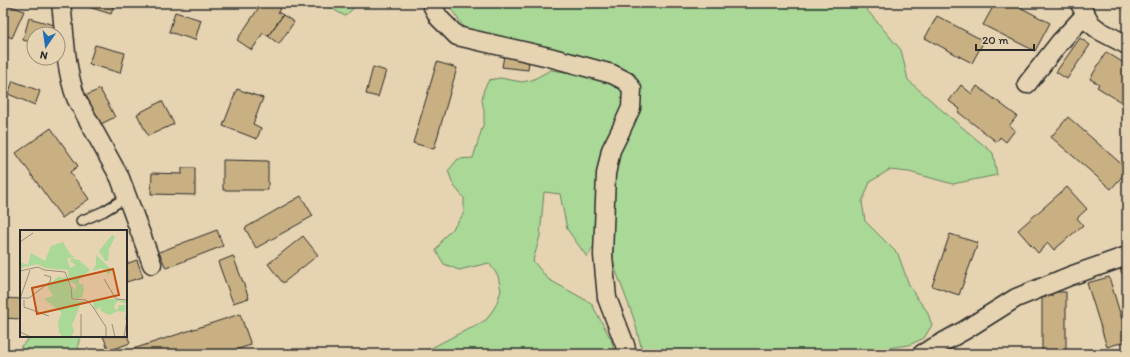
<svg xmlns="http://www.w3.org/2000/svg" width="1130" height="357" font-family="Itim,sans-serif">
  <rect width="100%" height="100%" fill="#e5d3b1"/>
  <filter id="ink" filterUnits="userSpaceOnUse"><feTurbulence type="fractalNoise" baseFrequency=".025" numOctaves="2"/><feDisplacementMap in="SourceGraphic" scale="8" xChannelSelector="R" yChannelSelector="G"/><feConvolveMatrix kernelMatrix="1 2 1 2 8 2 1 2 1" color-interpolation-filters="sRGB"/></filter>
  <g filter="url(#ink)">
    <path fill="#d9c5a1" d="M1107,3h20v11z"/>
    <path fill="#a9d897" stroke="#6a8261" d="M322,3h37l-14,13z
      M447,3h414l40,47 7,30 36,32 49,41 4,22 -44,9 -44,-12 -20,-2 -19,12 -8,20 3,19 33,33 11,31 8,13 10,13 5,14 -8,13 -15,7 -15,2 -30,7h-221l-9,-35 -21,-56v-79l5,-29 21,-47 2,-19 -6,-15 -27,-9 -141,-33z
      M551,70l55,8 12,7 6,8v16l-25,65 -5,72 -7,11 -20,-28 -7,-35 -16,-2 -4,44 -7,25 15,18 43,24 20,36 4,15h-195l40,-21 14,-6 13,-8 9,-14 5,-14 -3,-15 -9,-13 -30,7 -15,-6 -8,-13 8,-14 11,-11 9,-13v-15l-10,-12 -6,-15 10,-12 15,-1 11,-36v-11l-2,-11 2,-11 5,-9 11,-2 22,4 10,-2z
      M32,336h48l-2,9 1,9h-58v-8z"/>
    <path fill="#c9b083" stroke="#2b2b2b" d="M3,3l21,8 -12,27 -9,-4z
      M76,3h38l-3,11z
      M262,3h13l6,4 -3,5 5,3 -15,21 -5,-3 -11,17 -15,-10z
      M995,3h17l38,20 -15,28 -52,-26z
      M175,12l26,8 -6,20 -26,-8z
      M283,15l11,7 -15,22 -11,-8z
      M937,16l47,25 -12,22 -47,-25z
      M29,18l29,8 -2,8h-22v9l-11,-3z
      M1080,38l10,7 -23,34 -11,-7z
      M95,45l30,8 -5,20 -31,-9z
      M1106,52l21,13v36l-4,-2 -2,3 -24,-15 2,-3 -9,-5z
      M504,56l25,3 -1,11 -26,-3z
      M437,62l20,6 -23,81 -21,-6z
      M373,67l13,4 -8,26 -12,-3z
      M13,81l27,10 -5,14 -27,-11z
      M961,85l11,9 5,-8 40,30 -8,10 6,4 -9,12 -6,-5 -3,5 -39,-30 2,-3 -11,-8z
      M100,89l15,28 -16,8 -14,-29z
      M237,89l26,9 -10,26 8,4 -4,11 -34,-13z
      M162,101l12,23 -26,12 -11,-22z
      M1068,117l59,52v2l-16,18 -60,-52z
      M51,128l27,38 -8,6 19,27 -27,19 -46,-65z
      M223,160l45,1v29h-45z
      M182,168h13v27l-44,-1 1,-21 30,1z
      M1067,187l20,22 -10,9 6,7 -29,25 -6,-7 -10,10 -20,-23z
      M301,196l12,20 -57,32 -11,-20z
      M1127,207v11l-4,-9z
      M217,230l6,16 -57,22 -7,-16z
      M950,234l28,9 -19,52 -27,-9z
      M303,236l15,19 -35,28 -15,-19z
      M233,256l16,42 -16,5 -15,-41z
      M137,260l6,17 -17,5v-18z
      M1127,266v18l-7,-15z
      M1109,277l18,59v5l-20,6 -20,-64z
      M1052,292h14v62h-24v-58h10z
      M3,298l18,1v20l-18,-1z
      M240,314l11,31 -29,9h-91l-1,-4z
      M126,332l4,11 -21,8 -6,-15h23z"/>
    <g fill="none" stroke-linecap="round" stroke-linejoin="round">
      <g stroke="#2b2b2b" stroke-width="12">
        <path id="lane" d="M81,221l23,-10 23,-14"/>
      </g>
      <g stroke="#2b2b2b" stroke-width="21">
        <path id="street" d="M61,3c4,32 4,65 15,95l44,80 32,86
          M431,3l8,15 18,18 92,21 63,17 14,7 6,8 -1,19 -10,22 -10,20 -5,24 -3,81 4,43 18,47 2,9
          M1080,4l11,20 9,7 27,14
          M1027,84l33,-42 26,-28
          M922,354l43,-24 51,-32 54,-22 57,-20"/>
      </g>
      <use href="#lane" stroke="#e5d3b1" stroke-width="9"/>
      <use href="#street" stroke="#e5d3b1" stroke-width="18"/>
    </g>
  </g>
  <g transform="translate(20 230)">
    <rect width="107" height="107" fill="#e5d3b1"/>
    <path d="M92,5l3,2 -6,12 -1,12h-3l-6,-10zM43,12l7,12 5,3 -8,1 3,10 6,-3 -6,-4 1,-3 8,2 11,10 -11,10v4h4l1,6 -2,7 -4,2 -6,-1v-12l4,4v-5l-7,-4 -1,-11 -23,-2 -7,-4 -18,4v-6l8,3 3,-12 14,8 6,-15zM76,25l16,15 -3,5 -7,-7 -10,3 4,-6zM45,46l5,10 2,14 15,2 -7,3 -8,20 2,6 -3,6h-9l-3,-5 -1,-11 4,-8 -18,-14 9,-3 -6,-10 11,-9 5,1zM95,69l12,2v3l-9,-3 -4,4 1,5 3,-1 1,-4h7l-1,7 -7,-1 -9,4 -8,-4 -1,-5 -3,4 -4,-3 1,-7z" fill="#a9d897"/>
    <path fill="none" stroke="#9b907b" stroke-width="1" d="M0,12l13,-9M0,41l18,-4 6,3 21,2 6,15 1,12 14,1 7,7 13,20v10M84,49l12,20 11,1M1,68h8l21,-16 1,-5 -7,-2M0,69l10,-29M4,70v7l25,9M106,90l1,-14M92,94l3,13M0,102l11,5M61,107v-23M104,107l3,-17"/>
    <path fill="#c25012" fill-opacity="0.15" stroke="#c25012" stroke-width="2" d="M93,39l6,26 -82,19 -5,-26z"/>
    <rect width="107" height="107" fill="none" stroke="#2b2b2b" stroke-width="2"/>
  </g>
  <rect width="1130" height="357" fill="none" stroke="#e5d3b1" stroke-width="16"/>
  <rect x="8" y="8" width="1114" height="341" fill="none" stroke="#2b2b2b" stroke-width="1.5" filter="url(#ink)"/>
  <g transform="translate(46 46) rotate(193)"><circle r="19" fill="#e5d3b1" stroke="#9b907b"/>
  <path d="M0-3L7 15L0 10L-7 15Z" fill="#1f6fb2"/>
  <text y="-6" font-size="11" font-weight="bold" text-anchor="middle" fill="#2b2b2b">N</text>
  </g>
  <path d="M976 44v6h58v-6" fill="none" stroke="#2b2b2b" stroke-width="2"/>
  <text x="982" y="44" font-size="12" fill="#2b2b2b" stroke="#e5d3b1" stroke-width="3" paint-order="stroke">20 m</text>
</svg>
